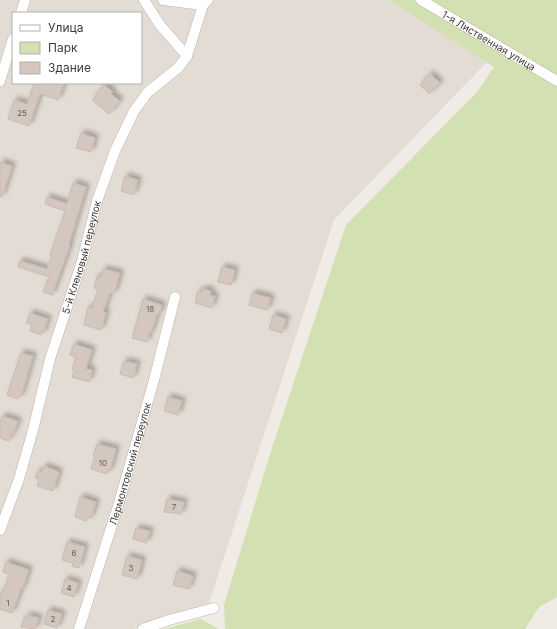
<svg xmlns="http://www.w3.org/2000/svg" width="557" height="629" font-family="Inter,sans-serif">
  <defs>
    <filter id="shadow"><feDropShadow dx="3.5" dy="-3.5" stdDeviation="2" flood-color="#0004"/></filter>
  </defs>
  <rect width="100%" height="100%" fill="#f0ebe5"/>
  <path fill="#e3dcd4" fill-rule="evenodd" d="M0,0h398l89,62 -153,158 -125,383 -75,26h-134zM13,13h128v70h-128z"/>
  <path fill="#d3e0b2" d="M389,0h31l137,83v514l-18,10 -14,22h-300l-1,-24 47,-154 75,-226 132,-134 16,-24z
    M425,0h132v79z
    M201,619l18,10h-55z"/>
  <path fill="#d3c7bf" stroke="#cabbb0" filter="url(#shadow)" d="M430,74l10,9 -11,11 -9,-9z
    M34,83h30l-6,17 -18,-6 -11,32 -21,-7 6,-19 13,4z
    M104,85l9,7 -2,2 9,7 -11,13 -17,-14z
    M81,133l14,5 -4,14 -15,-4z
    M0,162l12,4 -10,31h-2z
    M125,176l13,4 -4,15 -13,-4z
    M73,183l13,4 -17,57 1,1 -18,50 -9,-3 6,-15 -31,-10 2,-6 27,8 5,-13 -2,-1 15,-44 -20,-7 2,-7 20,7z
    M222,267l13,3 -4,15 -13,-3z
    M103,269l17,4 -6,21 -4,-1 -7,19 3,1 -5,17 -17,-5 4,-18 4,1 6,-18 -4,-2 3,-12 4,1z
    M203,289l8,2 -1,4 5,1 -3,12 -17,-5 3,-12 4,1z
    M252,293l19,5 -4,12 -18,-5z
    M143,299l19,6 -3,9h-2l-6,19h-2l-2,9 -15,-4z
    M30,313l18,6 -5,14h-2v2l-11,-4 2,-6 -6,-2z
    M273,315l13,4 -4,14 -13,-4z
    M74,344l18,6 -6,19 6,1 -3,12 -17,-5 2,-7 -2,-1 4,-12 -6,-2z
    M21,353l12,3 -12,40 -2,-1 -1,4 -11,-4z
    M124,361l13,3 -4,14 -13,-4z
    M168,397l14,4 -4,14 -14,-4z
    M2,416l16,5 -5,14 -2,-1 -2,7 -9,-3v-16z
    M97,444l19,5 -6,21h-2l-1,4 -16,-5 4,-12 -2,-1z
    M44,466l15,6 -6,19 -16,-5 2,-7 -4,-1 3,-7 4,1z
    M80,497l16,5 -5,16 -4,-1 -1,4 -11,-4z
    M167,499l17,3 -3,12 -17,-2z
    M136,528l14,3 -4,12 -13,-4z
    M67,542l18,5 -6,21 -7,-2 1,-3 -11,-3z
    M127,556l15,4 -5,19 -15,-4z
    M6,562l23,8 -7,20 -1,-1 -9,24 -12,-4v-17l3,1 6,-19 -6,-2z
    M177,571l16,5 -4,13 -16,-4z
    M65,579l13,4 -4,14 -13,-4z
    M48,610l14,4 -5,14 -13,-4z
    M28,615l11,3 -4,11 -14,-2 3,-9 3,1z"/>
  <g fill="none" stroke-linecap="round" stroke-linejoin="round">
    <g stroke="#bdb4ac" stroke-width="11">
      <g id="minor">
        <path d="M144,0l16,25 27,31"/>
        <path d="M163,0l40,5"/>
        <path id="s1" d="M421,0l136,81"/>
        <path d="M21,13l4,-13"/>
        <path d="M0,81l13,-42"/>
        <path id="s2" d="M0,530l19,-51 14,-49 17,-71 32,-98 15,-60 18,-50 19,-40 14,-19 31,-25 8,-11 16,-51 5,-5"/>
        <path id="s3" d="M79,629l39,-123 36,-126 21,-83"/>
        <path d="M143,629l26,-9 45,-12"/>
      </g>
    </g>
    <use href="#minor" stroke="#fff" stroke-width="10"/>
  </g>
  <g text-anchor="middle" stroke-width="3" stroke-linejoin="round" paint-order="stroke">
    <g font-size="8" fill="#665e58">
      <text x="22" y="116">25</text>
      <text x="150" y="312">18</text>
      <text x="103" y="466">10</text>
      <text x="174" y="510">7</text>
      <text x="74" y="556">6</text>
      <text x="131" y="571">3</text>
      <text x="69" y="591">4</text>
      <text x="8" y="606">1</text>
      <text x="53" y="622">2</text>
    </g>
    <g font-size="10" fill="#423b35" stroke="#fff">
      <text dy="4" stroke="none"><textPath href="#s1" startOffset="79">1-я Лиственная улица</textPath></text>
      <text dy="4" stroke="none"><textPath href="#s2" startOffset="285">5-й Кленовый переулок</textPath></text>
      <text dy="4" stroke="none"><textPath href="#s3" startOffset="173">Лермонтовский переулок</textPath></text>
    </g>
  </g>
  <rect x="12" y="12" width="130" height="72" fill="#ffffff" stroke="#b3b1ae"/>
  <rect x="20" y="25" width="20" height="6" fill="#ffffff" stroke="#b3b1ae"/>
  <text x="48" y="32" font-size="12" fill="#423b35">Улица</text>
  <rect x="20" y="42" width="20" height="12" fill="#d3e0b2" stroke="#b3b1ae"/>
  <text x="48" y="52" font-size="12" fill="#423b35">Парк</text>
  <rect x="20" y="62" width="20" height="12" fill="#d3c7bf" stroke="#b3b1ae"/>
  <text x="48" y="72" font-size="12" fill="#423b35">Здание</text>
</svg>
